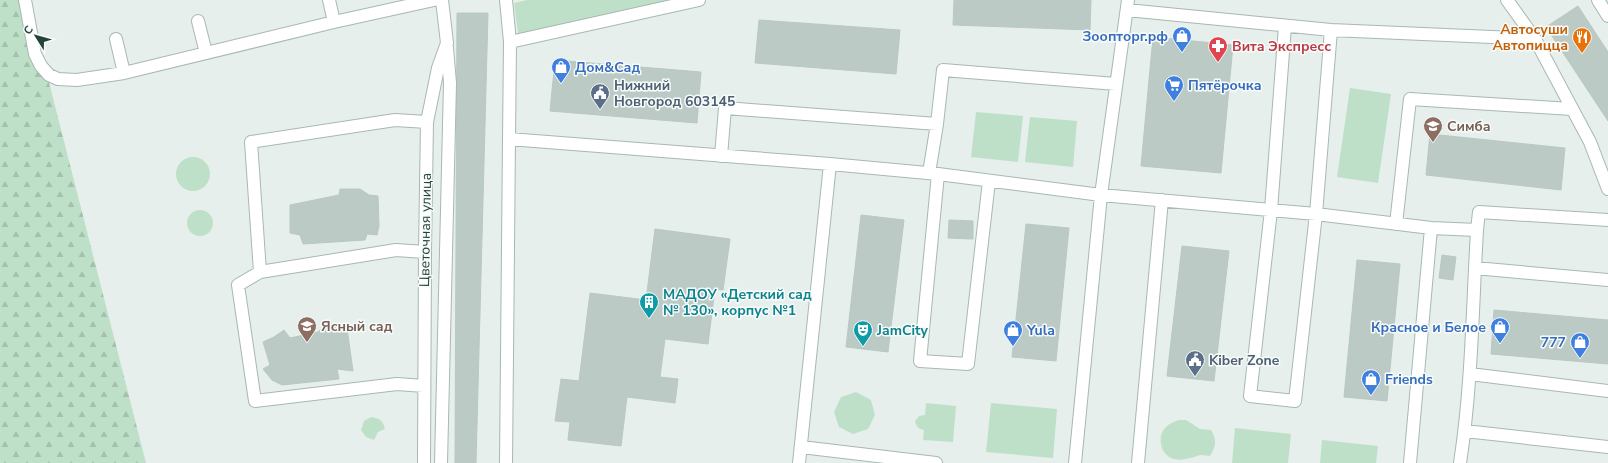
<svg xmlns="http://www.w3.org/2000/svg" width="1608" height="463" font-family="'Nunito Sans',sans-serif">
  <defs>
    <pattern id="forest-firs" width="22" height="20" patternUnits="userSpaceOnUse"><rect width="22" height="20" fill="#bfe0c8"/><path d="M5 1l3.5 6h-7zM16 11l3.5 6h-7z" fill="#a4c1ad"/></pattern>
  </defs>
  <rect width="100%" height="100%" fill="#e6efeb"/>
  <path fill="#bfe0c8" d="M527,0h147l-156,34 -4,-31z
    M1350,88l41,6 -13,89 -41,-6z
    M976,112l47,4 -5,46 -47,-5z
    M1030,117l47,4 -4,46 -48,-5z
    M176 174a17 17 0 1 1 34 0a17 17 0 1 1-34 0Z
    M187 223a13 13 0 1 1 26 0a13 13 0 1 1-26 0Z
    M856,392l15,8 4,15 -7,14 -15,5 -14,-7 -5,-15 7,-15z
    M926,403l30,3 -3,36 -30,-2 1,-10c-5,-1 -8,-3 -9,-9l4,-5 6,-1z
    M991,403l66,6 -4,49 -67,-6z
    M371,417c9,1 12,4 14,12l-7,3 -4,8 -8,-3 -5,-7 3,-9z
    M1179,420h7l14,9 11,1c6,10 5,17 -1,26 -4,0 -9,-2 -13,0 -12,4 -25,7 -33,-4 -3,-5 -4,-11 -3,-16 2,-9 9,-13 18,-16z
    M1235,428l56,6 -3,29h-56z
    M1322,440l56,6 -2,17h-56z"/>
  <path fill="url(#forest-firs)" d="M0,0h28l118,463h-146z"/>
  <path fill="#bbcac4" stroke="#b8c9c2" d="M954,0h137l-1,30 -137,-5z
    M1578,6l30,46v69l-62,-94z
    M457,13h31l-12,450h-21z
    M759,20l141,10 -4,44 -141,-11z
    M1153,37l80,8 -12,128 -80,-7z
    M555,60l146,12 -4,51 -147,-12z
    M1430,134l135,14 -4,42 -135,-15z
    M340,189h20l9,6 9,1 1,30 -2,9 -10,-1 -2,6 -62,4 -3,-9 -10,-2v-28l49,-10z
    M861,215l43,5 -16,132 -42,-5z
    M949,220l24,1v18l-25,-1z
    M1026,224l43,4 -13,133 -44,-4z
    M655,229l75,10 -7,51 -8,-1 -7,55 -43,-5 -5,38 18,2 -3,24 -48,-6 -6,49 -53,-6 2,-18 -15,-1 6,-42 18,2 11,-88 56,7z
    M1182,246l47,5 -15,130 -47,-5z
    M1442,255l14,2 -3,23 -14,-2z
    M1357,260l43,4 -13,137 -43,-4z
    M1494,310l114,10v44l-117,-10z
    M328,323l19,5 6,43 -16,-2 2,10 -57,6 -10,-5 -9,-11 7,-4 -7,-23 11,-5 10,-7 6,8 28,-6z"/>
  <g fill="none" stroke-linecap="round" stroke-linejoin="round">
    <g stroke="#a8b8b2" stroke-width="14">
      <path id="minor" d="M25,0l10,54 6,12 8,9 9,4 19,1 47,-7 210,-51 100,-22
        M329,0l5,22
        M506,0l4,42 -1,97
        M1507,0l28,39
        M1598,0l10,16
        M1127,10l204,20 204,9 55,103 18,47
        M198,21l8,32
        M1285,26l-14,184 -21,186 45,5 21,-187 15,-184
        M116,39l8,34
        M510,42l189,-42
        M721,156l4,-48 212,16 6,-54 173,14
        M929,173l8,-49
        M989,181l-21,183 -48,-3 18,-187 163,21 215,19 115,14
        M1396,224l14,-125 162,10
        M1477,230l2,-18 129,8
        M260,272l-9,-130 144,-22 32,2
        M1470,374l138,17
        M424,386l-27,-2 -142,17 -17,-116 22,-13 136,-22 29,2
        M1465,431l143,16
        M801,447l135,16
        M424,463l1,-211 2,-130 11,-54 9,-25 -5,-43
        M441,463l9,-380 -3,-35
        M506,463l3,-324 321,25
        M799,463l31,-299 108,10
        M1075,463l26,-268 27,-195
        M1138,463l24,-263
        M1410,463l21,-235 46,2 -2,38
        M1460,463c10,-65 12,-130 15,-195l133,12"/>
    </g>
    <use href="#minor" stroke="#fff" stroke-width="12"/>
  </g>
  <defs>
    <g id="shop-pin" transform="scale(1)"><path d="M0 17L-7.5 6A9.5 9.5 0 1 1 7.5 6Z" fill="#3f7fe0" stroke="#f7fbf9"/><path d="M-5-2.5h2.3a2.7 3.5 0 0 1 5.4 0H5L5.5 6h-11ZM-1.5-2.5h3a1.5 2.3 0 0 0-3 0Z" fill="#fff"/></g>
    <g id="restaurant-pin" transform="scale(1)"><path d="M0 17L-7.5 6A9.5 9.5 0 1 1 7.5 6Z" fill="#e8710a" stroke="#f7fbf9"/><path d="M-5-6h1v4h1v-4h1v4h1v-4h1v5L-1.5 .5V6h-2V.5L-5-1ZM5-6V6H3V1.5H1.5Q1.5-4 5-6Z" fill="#fff"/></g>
    <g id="pharmacy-pin" transform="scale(1)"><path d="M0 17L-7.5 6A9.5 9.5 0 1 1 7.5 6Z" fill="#e0444e" stroke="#f7fbf9"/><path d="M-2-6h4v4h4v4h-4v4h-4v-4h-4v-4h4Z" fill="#fff"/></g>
    <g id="supermarket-pin" transform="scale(1)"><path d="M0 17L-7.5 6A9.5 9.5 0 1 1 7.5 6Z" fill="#3f7fe0" stroke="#f7fbf9"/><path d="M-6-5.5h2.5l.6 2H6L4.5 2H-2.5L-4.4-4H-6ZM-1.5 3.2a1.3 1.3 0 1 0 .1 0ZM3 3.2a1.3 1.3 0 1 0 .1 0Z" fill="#fff"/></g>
    <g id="civic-pin" transform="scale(1)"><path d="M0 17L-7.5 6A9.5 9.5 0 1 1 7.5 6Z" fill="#5c6f8a" stroke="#f7fbf9"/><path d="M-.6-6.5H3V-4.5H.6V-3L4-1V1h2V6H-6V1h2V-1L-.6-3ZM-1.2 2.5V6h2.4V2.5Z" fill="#fff"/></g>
    <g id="school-pin" transform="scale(1)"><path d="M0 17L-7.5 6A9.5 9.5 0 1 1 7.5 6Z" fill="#8d6e63" stroke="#f7fbf9"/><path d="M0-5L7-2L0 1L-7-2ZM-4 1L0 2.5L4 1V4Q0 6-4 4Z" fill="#fff"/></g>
    <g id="building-pin" transform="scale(1)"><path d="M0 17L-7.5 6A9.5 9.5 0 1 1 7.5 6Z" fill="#0f9aa8" stroke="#f7fbf9"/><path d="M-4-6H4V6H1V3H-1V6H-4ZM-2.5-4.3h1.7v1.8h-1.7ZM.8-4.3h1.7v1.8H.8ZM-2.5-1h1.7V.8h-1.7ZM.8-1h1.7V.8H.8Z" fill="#fff"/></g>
    <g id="theatre-pin" transform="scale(1)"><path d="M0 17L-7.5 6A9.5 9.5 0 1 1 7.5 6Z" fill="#0f9aa8" stroke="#f7fbf9"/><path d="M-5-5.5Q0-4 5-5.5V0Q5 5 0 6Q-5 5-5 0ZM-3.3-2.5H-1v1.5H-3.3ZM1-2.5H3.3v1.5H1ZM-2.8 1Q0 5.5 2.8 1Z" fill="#fff"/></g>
  </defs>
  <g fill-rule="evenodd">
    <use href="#shop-pin" x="1182" y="36"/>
    <use href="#restaurant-pin" x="1582" y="37"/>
    <use href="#pharmacy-pin" x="1218" y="46"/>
    <use href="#shop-pin" x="561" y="67"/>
    <use href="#supermarket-pin" x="1174" y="85"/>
    <use href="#civic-pin" x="600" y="93"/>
    <use href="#school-pin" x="1433" y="126"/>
    <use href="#building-pin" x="649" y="302"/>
    <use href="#school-pin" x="307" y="326"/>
    <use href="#shop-pin" x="1500" y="327"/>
    <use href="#theatre-pin" x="863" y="330"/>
    <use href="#shop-pin" x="1013" y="330"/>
    <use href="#shop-pin" x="1580" y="342"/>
    <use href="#civic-pin" x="1195" y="360"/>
    <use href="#shop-pin" x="1371" y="379"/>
  </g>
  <g text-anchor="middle" stroke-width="3" stroke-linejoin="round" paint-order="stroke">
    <g font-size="14" font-weight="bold" fill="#c56008" stroke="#f7fbf9" text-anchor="end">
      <text x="1568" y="34">Автосуши<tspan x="1568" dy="16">Автопицца</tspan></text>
    </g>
    <g font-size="14" font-weight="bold" fill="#366cbe" stroke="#f7fbf9" text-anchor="start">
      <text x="1168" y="41" text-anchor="end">Зоопторг.рф</text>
      <text x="575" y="72">Дом&amp;Сад</text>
      <text x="1188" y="90">Пятёрочка</text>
      <text x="1486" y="332" text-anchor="end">Красное и Белое</text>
      <text x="1027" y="335">Yula</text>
      <text x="1566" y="347" text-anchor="end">777</text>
      <text x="1385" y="384">Friends</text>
    </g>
    <g font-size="14" font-weight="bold" fill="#be3a42" stroke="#f7fbf9" text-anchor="start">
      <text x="1232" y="51">Вита Экспресс</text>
    </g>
    <g font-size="14" font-weight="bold" fill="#4e5e75" stroke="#f7fbf9" text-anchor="start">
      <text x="614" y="90">Нижний<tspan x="614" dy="16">Новгород 603145</tspan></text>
      <text x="1209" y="365">Kiber Zone</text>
    </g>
    <g font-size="14" font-weight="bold" fill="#785e54" stroke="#f7fbf9" text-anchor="start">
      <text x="1447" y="131">Симба</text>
      <text x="321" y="331">Ясный сад</text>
    </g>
    <g font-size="14" fill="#24423a" stroke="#f7fbf9">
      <text transform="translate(425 230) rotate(-89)" y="5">Цветочная улица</text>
    </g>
    <g font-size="14" font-weight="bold" fill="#0d838f" stroke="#f7fbf9" text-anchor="start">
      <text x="663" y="299">МАДОУ «Детский сад<tspan x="663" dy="16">№ 130», корпус №1</tspan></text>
      <text x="877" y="335">JamCity</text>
    </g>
  </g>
  <g transform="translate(36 36) rotate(307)" stroke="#f7fbf9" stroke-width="3" paint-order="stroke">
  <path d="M0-3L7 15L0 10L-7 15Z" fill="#24423a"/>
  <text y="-6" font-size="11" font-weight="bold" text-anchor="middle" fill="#24423a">С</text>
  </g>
</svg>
